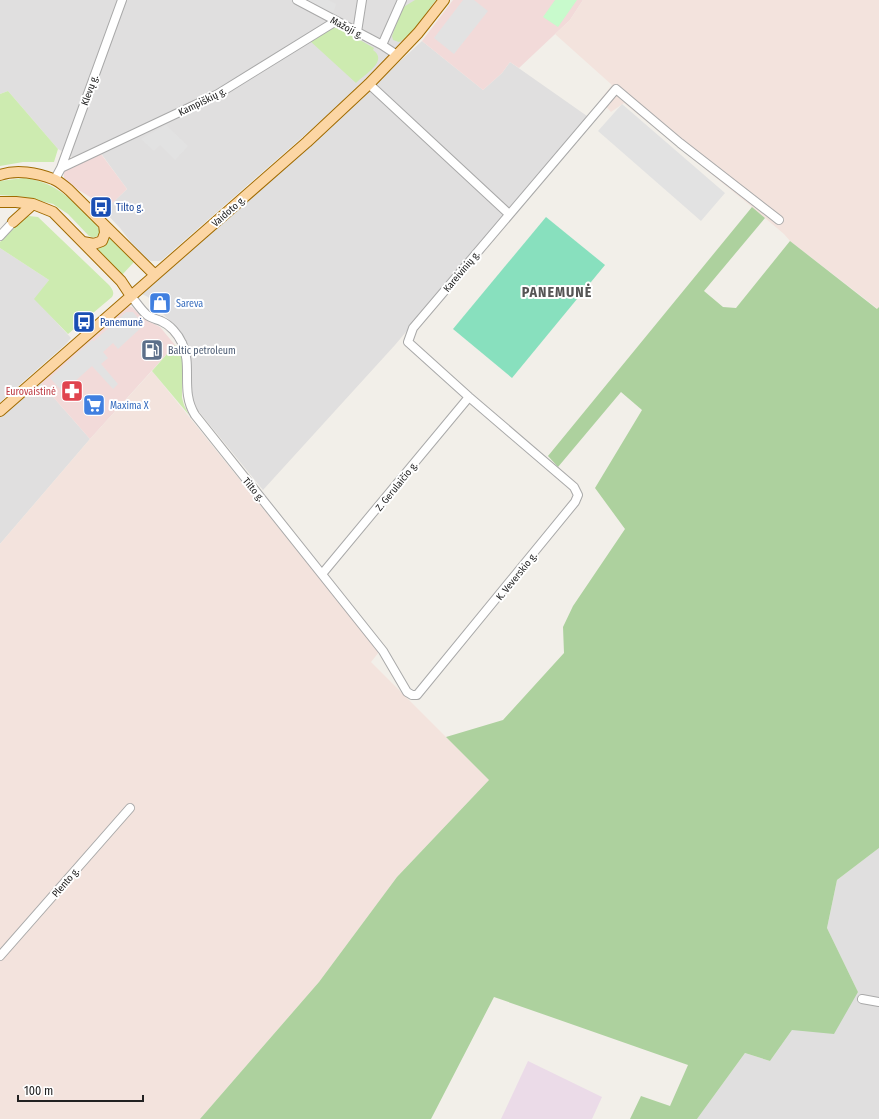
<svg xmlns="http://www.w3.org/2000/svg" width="879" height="1119" font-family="'Fira Sans Condensed',sans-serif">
  <rect width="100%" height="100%" fill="#f2efe9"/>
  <path fill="#e0dfdf" d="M0,0h436l-26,33 -31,33 -48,46 -169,148 -3,1h-8l-5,-2 -6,-5 -20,-26 -16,-17 23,-22 -30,-41 -23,10 -16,-9 -50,-58 -8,3z
    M422,41l61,49 19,-17 8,-11 77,54 -192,229 -132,145 -67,-82 -4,-10 -2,-9 1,-28 -5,-21 -5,-8 -16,-16 -17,-19 -6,-3 105,-92z
    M0,248l49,32 -14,19 36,39 -5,6 -66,58z
    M40,382l50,57 -90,105v-127z
    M879,848v271h-182l48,-66 25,8 22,-31 66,-38 -31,-64 10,-48z"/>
  <path fill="#f2dad9" d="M453,0h130l-13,20 -51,48 -9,-6 -8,11 -19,17 -61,-49z
    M101,154l26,35 -23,22 -14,-14 -13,-8 -13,-10v-8l4,-3z
    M128,306l4,1 12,12 16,8 15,18 -85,94 -50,-57z"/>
  <path fill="#ebdbe8" d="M528,1061l74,36 -10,22h-91z"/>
  <path fill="#f3e3dd" d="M583,0h296v307l-1,2 -88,-68 -6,-7 -32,-27 -128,-104 -13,9 -11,-12 12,-15 -57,-51 15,-14z
    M152,371l227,281 -8,10 118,118 -92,97 -78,105 -119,137h-200v-575l90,-105z"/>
  <path fill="#cdebb0" d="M415,0h21c-10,12 -23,35 -37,42l-6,-2 -1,-4 10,-28z
    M337,27l37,21 -1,2c16,11 -9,25 -17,33l-46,-42 21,-12z
    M8,91l50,58 -4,13h-31l-23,4v-72z
    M24,178c28,4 42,16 61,35 7,6 13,11 15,20 -4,5 -6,5 -11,3l-21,-22 -15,-10 -28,-7 -25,-2v-14z
    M29,216l9,1 71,68c3,4 6,7 3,12l-44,37 -34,-35 15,-19 -49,-32v-6l24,-24z
    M109,237l25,25 -12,13 -25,-25 7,-5z
    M175,345l7,12v41l2,7 5,10 -37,-44z"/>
  <path fill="#add19e" d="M752,207l13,11 -61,73 19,16 13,1 54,-67 87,68 2,-2v541l-42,32 -10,48 31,64 -24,42 -42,-4 -22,31 -25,-8 -48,66h-67l11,-23 29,10 18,-41 -194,-68 -63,122h-231l119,-137 78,-105 92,-97 -43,-43 57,-17 61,-67 -1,-26 10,-21 52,-77 -30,-41 47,-78 -21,-18 -63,75 -10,-11z"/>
  <path fill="#c8facc" d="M555,0h22l-19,27 -15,-10z"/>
  <path fill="#88e0be" d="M546,217l59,48 -93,113 -59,-49z"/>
  <path fill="#e2e2e2" d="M307,0h21l8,4 -3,10z
    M463,0h11l14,11 -34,43 -20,-16z
    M622,104l103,89 -24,28 -103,-90z
    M166,125l22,21 -13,14 -15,-15 -6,6 -13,-12z
    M126,312h7l11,13 -26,24 -5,-6 -10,9 5,6 -7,6 17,20 -5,5 -21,-23 -29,26 -13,-14 42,-38 2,1z"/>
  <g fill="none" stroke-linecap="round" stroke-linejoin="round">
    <g stroke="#a9a9a9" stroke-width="10">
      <path id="minor" d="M297,0l85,45 15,10
        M357,32l5,-32
        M382,45l20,-45
        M369,84l140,130
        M61,168l157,-74 118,-73
        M55,179l6,-11 61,-168
        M0,236l13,-14
        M131,296c5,6 10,14 16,19 4,3 9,4 14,6 9,4 17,13 21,22 11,23 -2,48 13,72l188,236 24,41 5,3h5l158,-193 3,-7 -4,-8 -105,-90 -61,-55 5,-14 203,-239 64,54 99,77
        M322,574l147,-177
        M0,956l130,-148
        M862,999l17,3"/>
    </g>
    <g stroke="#a06b00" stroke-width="12">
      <path id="major" d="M0,175c16,-6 38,-2 53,4 6,2 11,7 16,11l86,85
        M0,202h16l17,2 20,8 68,69 10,15
        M13,222l20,-18
        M83,242l11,2 8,-3 3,-8 -1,-8
        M0,411l307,-269 62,-58 28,-29 21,-22 26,-33"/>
    </g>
    <use href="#minor" stroke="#fff" stroke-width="8"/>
    <use href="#major" stroke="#fcd6a4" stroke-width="10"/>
  </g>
  <defs>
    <g id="bus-square" transform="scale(1.15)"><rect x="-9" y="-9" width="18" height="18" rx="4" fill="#1a4fb4" stroke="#fff"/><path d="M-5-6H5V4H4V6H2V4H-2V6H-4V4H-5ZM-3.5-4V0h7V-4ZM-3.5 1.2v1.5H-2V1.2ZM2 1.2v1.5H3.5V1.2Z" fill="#fff"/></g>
    <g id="shop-square" transform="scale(1.15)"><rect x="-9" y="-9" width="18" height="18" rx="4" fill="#3f7fe0" stroke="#fff"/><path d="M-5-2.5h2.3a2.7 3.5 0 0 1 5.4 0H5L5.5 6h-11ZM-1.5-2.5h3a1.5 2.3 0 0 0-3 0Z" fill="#fff"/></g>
    <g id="fuel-square" transform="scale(1.15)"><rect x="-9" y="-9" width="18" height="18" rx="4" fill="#5c6f8a" stroke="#fff"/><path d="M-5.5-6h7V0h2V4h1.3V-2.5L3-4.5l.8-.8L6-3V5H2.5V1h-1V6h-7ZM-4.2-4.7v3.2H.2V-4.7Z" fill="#fff"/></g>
    <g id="pharmacy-square" transform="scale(1.15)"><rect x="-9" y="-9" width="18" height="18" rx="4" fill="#e0444e" stroke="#fff"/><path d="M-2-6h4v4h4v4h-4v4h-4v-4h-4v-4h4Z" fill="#fff"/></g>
    <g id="supermarket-square" transform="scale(1.15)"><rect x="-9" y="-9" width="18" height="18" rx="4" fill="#3f7fe0" stroke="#fff"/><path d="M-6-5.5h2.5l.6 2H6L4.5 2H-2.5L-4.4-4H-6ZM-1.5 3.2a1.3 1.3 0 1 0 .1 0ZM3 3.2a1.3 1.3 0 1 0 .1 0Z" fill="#fff"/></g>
  </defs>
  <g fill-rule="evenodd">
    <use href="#bus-square" x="101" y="207"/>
    <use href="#shop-square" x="160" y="303"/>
    <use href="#bus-square" x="84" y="322"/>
    <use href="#fuel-square" x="152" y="350"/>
    <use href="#pharmacy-square" x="72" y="391"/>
    <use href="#supermarket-square" x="94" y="405"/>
  </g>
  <g text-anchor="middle" stroke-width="4" stroke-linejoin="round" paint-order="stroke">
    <g font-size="10" fill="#222" stroke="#fff">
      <text transform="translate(347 27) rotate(28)" y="4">Mažoji g.</text>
      <text transform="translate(89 90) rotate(-70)" y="4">Klevų g.</text>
      <text transform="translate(202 101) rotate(-26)" y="4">Kampiškių g.</text>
      <text transform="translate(228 211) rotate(-41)" y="4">Vaidoto g.</text>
      <text transform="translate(461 271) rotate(-50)" y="4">Kareivinių g.</text>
      <text transform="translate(396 486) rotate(-51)" y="4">Z. Gerulaičio g.</text>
      <text transform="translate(254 489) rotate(51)" y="4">Tilto g.</text>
      <text transform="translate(516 576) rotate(-51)" y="4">K. Veverskio g.</text>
      <text transform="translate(65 882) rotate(-49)" y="4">Plento g.</text>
    </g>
    <g font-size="10" fill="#164399" stroke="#fff" text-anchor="start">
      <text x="116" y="211">Tilto g.</text>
      <text x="100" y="326">Panemunė</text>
    </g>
    <g font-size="10" fill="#366cbe" stroke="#fff" text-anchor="start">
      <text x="176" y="307">Sareva</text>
      <text x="110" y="409">Maxima X</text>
    </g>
    <g font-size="10" fill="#4e5e75" stroke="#fff" text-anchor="start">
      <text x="168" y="354">Baltic petroleum</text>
    </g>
    <g font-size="10" fill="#be3a42" stroke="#fff" text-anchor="end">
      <text x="56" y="395">Eurovaistinė</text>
    </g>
    <g font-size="14" font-weight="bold" letter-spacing="1" fill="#555" stroke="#fff">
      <text x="557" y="297">PANEMUNĖ</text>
    </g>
  </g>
  <path d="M18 1095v6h125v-6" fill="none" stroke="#222222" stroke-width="2"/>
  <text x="24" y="1095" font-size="12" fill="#222222" stroke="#ffffff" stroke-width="3" paint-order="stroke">100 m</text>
</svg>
